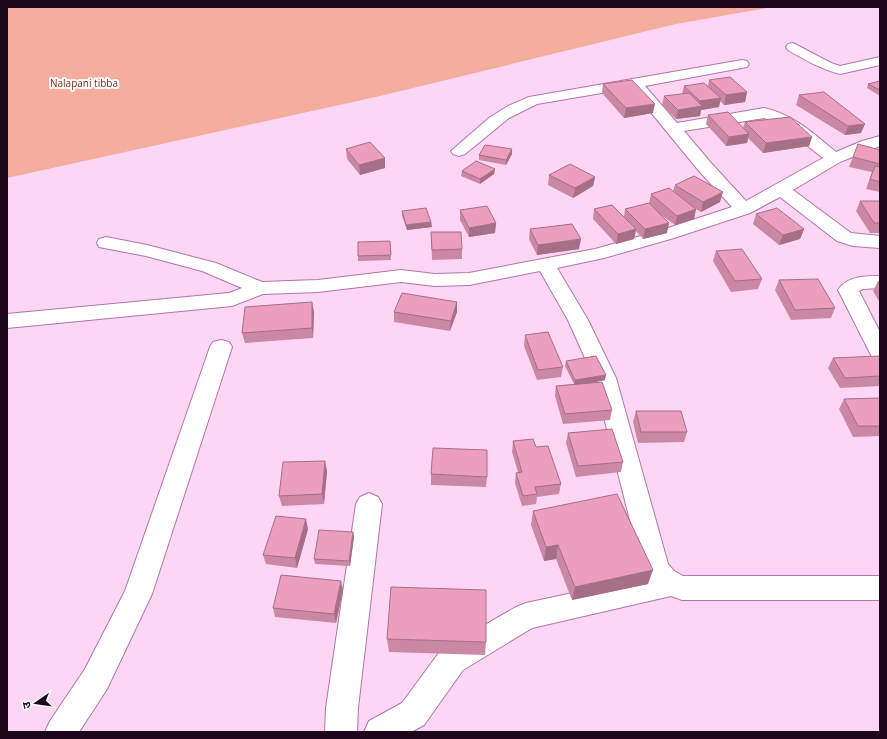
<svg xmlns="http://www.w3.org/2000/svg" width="887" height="739" font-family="'Open Sans','Noto Sans Devanagari',sans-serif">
  <rect width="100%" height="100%" fill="#fdd6f6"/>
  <path fill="#f5ad9e" d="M7,7h765l-96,17 -296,72 -373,82z"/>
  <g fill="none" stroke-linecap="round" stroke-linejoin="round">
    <g stroke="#b275a8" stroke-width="2">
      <path id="street" d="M793,43l38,20 9,3 40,-9v8l-40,9c-19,-5 -35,-14 -52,-24l-2,-3 2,-3z
        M742,60l5,1 2,3 -2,3 -102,19 32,37 87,-15c29,6 50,26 72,44l26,-11 18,-5v10l-40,16 -47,28 58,43 29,3v12l-27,-2 -16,-5 -57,-44 -30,16 -76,25 -70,20 -47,10 31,52 28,58 52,186 6,7 9,5h197v24h-198l-11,-4 -139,32 -69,42 -39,55 -13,7h-47l5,-11 33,-18 39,-53 75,-43 10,-4 121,-26 -5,-9 -48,-190 -26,-58 -28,-49 -71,14 -34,1 -34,-4 -83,10 -55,2 -31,12 -225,22v-14l222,-21 13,-5 -40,-17 -56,-15 -47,-9 -2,-4 2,-4 7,-2 41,8 69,18 46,19 56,-2 83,-10 34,4 34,-1 126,-24 67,-19 70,-23 -33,-36 -68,-83 -94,16 -28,14 -44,36 -6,2 -6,-2 -2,-3 38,-33 19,-12 21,-9zM764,118l21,10 38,30 -77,43 -35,-38 -27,-32z
        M880,276v12l-17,1 -4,2 21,41v27l-8,-2 -34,-67c9,-14 27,-14 42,-14z
        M221,340l8,2 3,5 -80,247 -45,95 -28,43h-34l5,-11 35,-52 40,-78 85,-244 3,-5z
        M369,493l9,4 4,7 -24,204 -1,24h-32l1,-24 30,-204 4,-7z"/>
    </g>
    <use href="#street" fill="#fff" fill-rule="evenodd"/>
  </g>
  <path fill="#cb88a4" d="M709,80l38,12 -2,10 -21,3 -4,-4 -1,6 -18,3 -1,6 -24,3 -14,-14 2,-9 18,-2 2,-8h24z
    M880,81v15l-13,-8 1,-4z
    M603,84l50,29 -29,5 -22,-25z
    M799,95l62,38 -16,2 -49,-30z
    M708,115l35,13 2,-6 67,15 -3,9 -46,7 -15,-15 -1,5 -21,3 -20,-22z
    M858,144l22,6v42l-14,-3 6,-17 -23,-5z
    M346,149l39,19 -25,7 -13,-16z
    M512,154l-6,11 -27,-5v-5z
    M495,169l-1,5 -14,10 -19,-8 1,-5z
    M549,175l46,2 -2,9 -20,12 -25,-13z
    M675,185l45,17 -19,10 -7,-4 2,1 -2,10 -19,6 -15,-11 7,19 -24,6 -7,-8 -2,8 -18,5 -23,-25 1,-10 30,8 1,-8 24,-6 2,-9 22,-3z
    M860,201h20v32h-10l-14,-22z
    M460,210l36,13 -1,10 -26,4 -9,-17z
    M402,211l29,11 1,5 -25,3 -5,-14z
    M756,214l48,15 -4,10 -21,6 -26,-21z
    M530,229l49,20 -42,6 -8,-16z
    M431,232l31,17v10l-30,1z
    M390,241l1,19 -33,1v-5z
    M716,251l46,28 -4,10 -27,3 -18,-31z
    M779,280l56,28 -4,10 -40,2 -16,-30z
    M878,281h2v22l-7,-12z
    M457,302v10l-7,19 -56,-9v-10z
    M314,312l-1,26 -68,5 -3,-10z
    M525,335l38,32 -2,10 -24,3 -13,-34z
    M833,358h47v28l-40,2 -12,-20z
    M566,361l39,19 -13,3 20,27 -2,10 -47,4 -8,-28 1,-10 18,-2 -9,-18z
    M880,398v38l-27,1 -14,-28 5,-10z
    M636,411l51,21 -3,10 -46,1 -5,-21z
    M568,433l55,29 -2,10 -45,5 -10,-34z
    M513,441l23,6 25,37 -2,10 -22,3 -1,7 -14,2 -7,-23 1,-10 2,-1 -6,-20z
    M327,471l-3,33 -42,2 -3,-10z
    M431,474l56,3 -1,10 -55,-2z
    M533,511l115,73 -76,16 -16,-41 -12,2 -13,-36z
    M308,529l-11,39 -31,-4 -3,-9z
    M353,532l1,5 -4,29 -35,-2 -1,-5z
    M343,590l-7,33 -61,-6 -2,-9z
    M387,639l99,3 -1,13 -96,-3z"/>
  <path fill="#a56f86" d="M747,92l-2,10 -21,3 2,-10z
    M721,98l-2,9 -18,3 -1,6 -24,3 2,-9 21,-3 1,-6z
    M655,104l-2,9 -29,5 2,-10z
    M865,124l-4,9 -16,2 3,-9z
    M749,134l-2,9 -21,3 3,-9z
    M812,137l-3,9 -46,7 3,-10z
    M512,149v5l-6,11v-5z
    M385,158v10l-25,7 -1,-10z
    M495,169l-1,5 -14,10v-5z
    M595,177l-2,9 -20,12 2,-10z
    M723,192l-3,10 -19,10 2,-10z
    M696,209l-2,10 -19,6 2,-9z
    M431,222l1,5 -25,3 -1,-5z
    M496,223l-1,10 -26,4v-9z
    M669,223l-2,10 -24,6 2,-10z
    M636,229l-2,10 -18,5 2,-10z
    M804,229l-4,10 -21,6 4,-10z
    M581,239l-2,10 -42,6 1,-10z
    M312,302l2,10 -1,26 -1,-10z
    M457,302v10l-7,19 1,-10z
    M606,375l-1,5 -31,6 1,-6z
    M325,461l2,10 -3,33 -2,-10z
    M306,519l2,10 -11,39 -2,-10z
    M353,532l1,5 -4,29 -1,-5z
    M558,545l-2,14 -12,2 2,-14z
    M653,570l-5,14 -76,16 3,-13z
    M341,581l2,9 -7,33 -2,-9z"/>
  <path fill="#ec9ebf" stroke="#a56f86" d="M730,77l17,15 -21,3 -17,-15z
    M632,80l23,24 -29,4 -23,-24z
    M880,81v9l-12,-6z
    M704,83l17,15 -21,3 -16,-15z
    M824,92l41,32 -17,2 -49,-31z
    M689,93l13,13 -24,4 -14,-14z
    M728,112l21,22 -20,3 -21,-22z
    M790,117l22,20 -46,6 -21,-21z
    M370,142l15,16 -26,7 -13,-16z
    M858,144l22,6v14l-27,-7z
    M485,145l27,4 -6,11 -27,-5z
    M476,161l19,8 -15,10 -18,-8z
    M570,164l25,13 -20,11 -26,-13z
    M875,166l5,1v15l-10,-3z
    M694,176l29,16 -20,10 -28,-17z
    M669,188l27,21 -19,7 -26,-22z
    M860,201h20v22h-6z
    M649,203l20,20 -24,6 -20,-20z
    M612,205l24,24 -18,5 -24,-25z
    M487,206l9,17 -27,5 -9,-18z
    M426,208l5,14 -25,3 -4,-14z
    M777,208l27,21 -21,6 -27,-21z
    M572,224l9,15 -43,6 -8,-16z
    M431,232h30l1,17 -30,1z
    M390,241l1,14 -33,1v-14z
    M742,249l20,30 -27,2 -19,-30z
    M818,279l17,29 -40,2 -16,-30z
    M402,293l55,9 -6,19 -57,-9z
    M312,302v26l-70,5 3,-26z
    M548,332l15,35 -25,3 -13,-35z
    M596,356l10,19 -31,5 -9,-19z
    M879,356l1,2v18l-35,2 -12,-20z
    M602,382l10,28 -47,4 -9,-28z
    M880,398v28h-22l-14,-27z
    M636,411h45l6,21h-46z
    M612,429l11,33 -45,4 -10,-33z
    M533,439l3,8 12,-1 13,38 -26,3 2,7 -14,2 -7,-23 6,-1 -9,-31z
    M433,448l54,2v27l-56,-3z
    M325,461l-3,33 -43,2 4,-34z
    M617,494l36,76 -78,17 -17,-42 -12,2 -13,-36z
    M276,516l30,3 -11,39 -32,-3z
    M319,530l34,2 -4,29 -35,-2z
    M281,575l60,6 -7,33 -61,-6z
    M391,587l95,3v52l-99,-3z"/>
  <g text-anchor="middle" stroke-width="4" stroke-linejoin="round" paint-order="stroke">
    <g font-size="10" fill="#812515" stroke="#fff">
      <text x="84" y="87">Nalapani tibba</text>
    </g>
  </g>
  <rect width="887" height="739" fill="none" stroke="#1c061a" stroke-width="16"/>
  <g transform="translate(36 703) rotate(257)" stroke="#ffffff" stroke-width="3" paint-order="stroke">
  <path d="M0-3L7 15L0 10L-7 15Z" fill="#1c061a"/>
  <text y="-6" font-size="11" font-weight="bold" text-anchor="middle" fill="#1c061a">उ</text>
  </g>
</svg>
